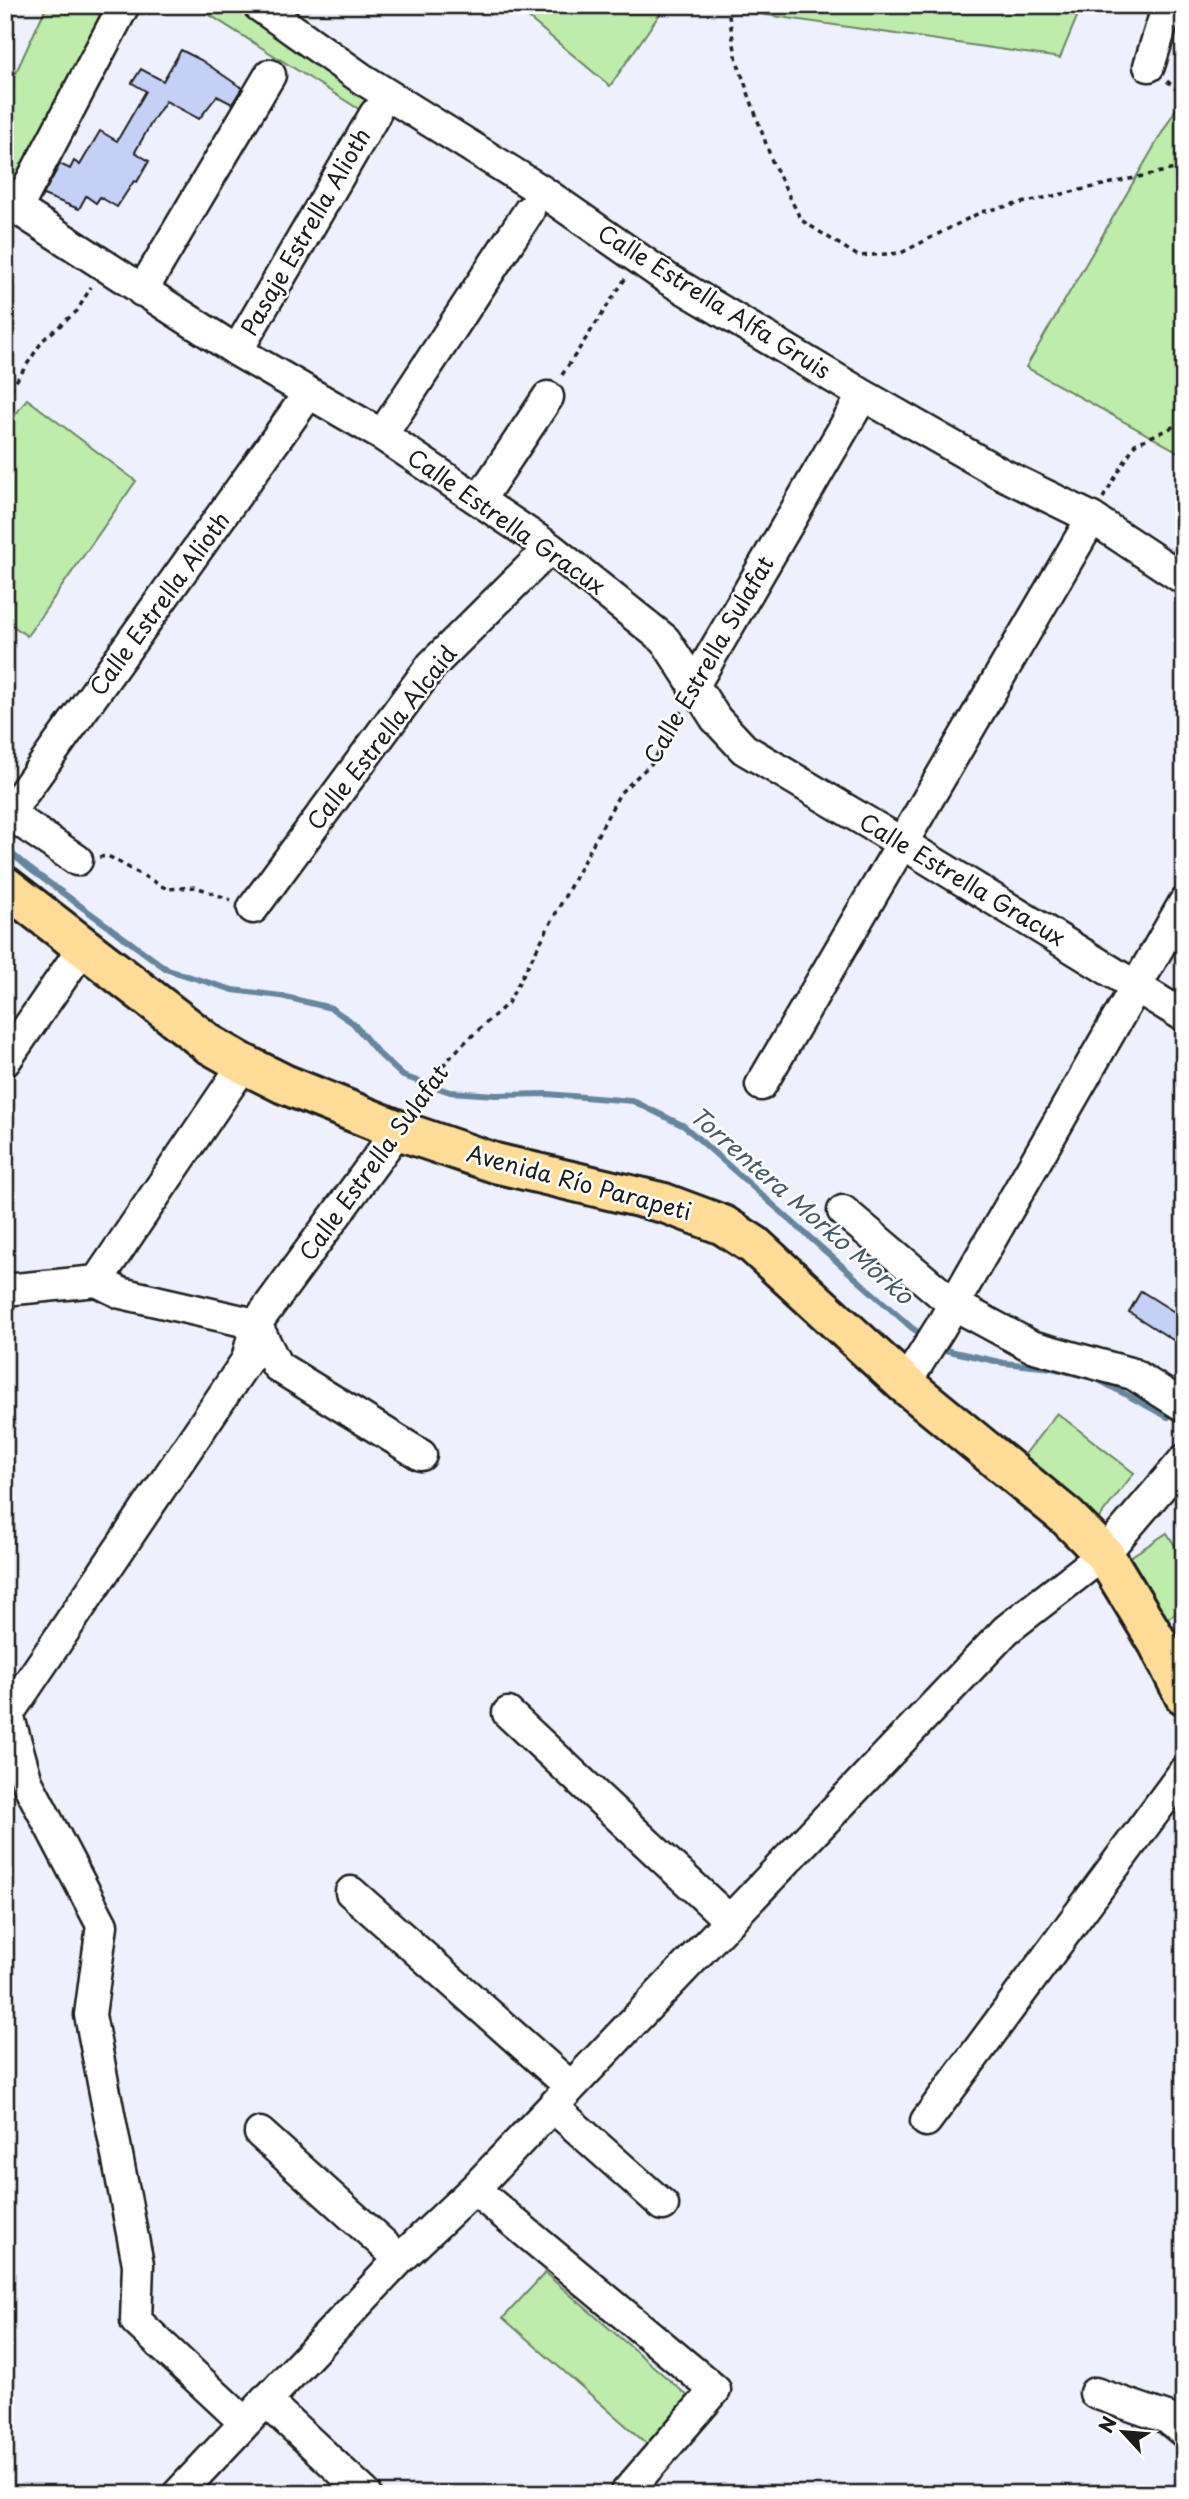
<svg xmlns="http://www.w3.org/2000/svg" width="1189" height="2499" font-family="'Playpen Sans',sans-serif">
  <rect width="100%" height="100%" fill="#eef1fd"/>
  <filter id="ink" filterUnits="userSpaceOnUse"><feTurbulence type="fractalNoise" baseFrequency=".0143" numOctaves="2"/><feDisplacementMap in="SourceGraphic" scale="14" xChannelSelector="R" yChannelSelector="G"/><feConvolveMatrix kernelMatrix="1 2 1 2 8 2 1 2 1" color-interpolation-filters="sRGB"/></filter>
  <g filter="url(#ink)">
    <path fill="#bdecab" stroke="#6c8464" stroke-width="2" d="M47,5h69l-102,189 -9,-7v-91z
      M194,5h50l137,90 -16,18z
      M513,5h153l-56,81z
      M698,5h384l-22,53z
      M1184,95v360l-158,-88z
      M27,399l109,82 -109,155 -22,-16v-191z
      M1057,1413l77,60 -38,49 -77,-60z
      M1167,1533l17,27v48l-19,12 -38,-61z
      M545,2273l144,124 -42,47 -144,-126z"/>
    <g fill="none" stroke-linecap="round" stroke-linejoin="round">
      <path stroke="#65869e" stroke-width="6" d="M5,848l25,21 138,101 65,20 48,6 50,12 22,15 25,30 25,23 47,16 46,3 51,-1 86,7 51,25 228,202 12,8
        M939,1346l6,4 59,13 48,5 45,11 71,38"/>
    </g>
    <path fill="#c5d0f7" stroke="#1c1c1c" stroke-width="2" d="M181,50l20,10 41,28 -10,16 -15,-8 -18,23 -33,-18 -13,19 -18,32 14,9 -12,21 -3,-1 -17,26 -17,-10 -4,6 -10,-7 -7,13 -36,-14 17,-31 10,5 4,-8 6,4 20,-34 17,10 29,-50 -14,-8 9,-14 22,12z
      M1141,1291l43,27v29l-55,-35z"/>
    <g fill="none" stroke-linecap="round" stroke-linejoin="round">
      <g stroke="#1c1c1c" stroke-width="35">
        <path id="minor" d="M258,5l103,73 181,113 126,88 195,116 137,78 92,45 92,61
          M1149,66l19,-61
          M5,201l232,150 145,84 168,113 115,92 51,79 28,30 158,94 282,173
          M16,210l108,-205
          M142,291l128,-216
          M237,351l138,-237
          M382,435l147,-224
          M480,499l68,-102
          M693,687l170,-292
          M5,811l72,49
          M9,813l300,-420
          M253,908l179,-243 118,-117
          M5,1061l79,-115
          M761,1085l331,-567
          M843,1211l110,93 78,42 102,28 51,32
          M97,1281l147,-217
          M5,1290l92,-9 24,12 135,31
          M256,1324l21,42 144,89
          M905,1384l35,-56 244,-425
          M5,1692l3,22 19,68 75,143 -12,90 48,249 -2,57 108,101
          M508,1713l222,208
          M8,1714l239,-354 9,-36 142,-194
          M351,1892l220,195
          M553,2107l110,98
          M926,2121l258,-349
          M260,2133l140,126
          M474,2189l241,201 -90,104
          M1095,2393l72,25 17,14
          M265,2400l101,94
          M178,2494l222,-235 74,-70 532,-559 98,-76 80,-94"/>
      </g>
      <g stroke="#1c1c1c" stroke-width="44">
        <path id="major" d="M5,886l204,158 35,20 40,20 114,46 97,33 169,40 59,22 31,20 151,139 162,133 37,37 54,89 26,52"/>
      </g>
      <path stroke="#1c1c1c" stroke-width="3.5" stroke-dasharray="5 5" stroke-linecap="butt" d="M727,5l10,56 35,100 29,59 57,36 43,-3 80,-41 203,-45
        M1167,81l17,15
        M562,375l63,-96
        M5,398l38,-58 34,-29 14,-24
        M1103,498l32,-54 49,-22
        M99,857l9,-1 59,33 29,-2 35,13
        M413,1106l13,-22 35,-38 47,-43 112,-210 33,-31 28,-51"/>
      <use href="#minor" stroke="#fff" stroke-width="30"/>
      <use href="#major" stroke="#ffdd96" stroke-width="38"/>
    </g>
  </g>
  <g text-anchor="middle" stroke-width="5" stroke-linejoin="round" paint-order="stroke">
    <g font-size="23" fill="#1c1c1c" stroke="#fff">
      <text transform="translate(306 232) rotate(-60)" y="8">Pasaje Estrella Alioth</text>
      <text transform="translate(714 302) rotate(32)" y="8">Calle Estrella Alfa Gruis</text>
      <text transform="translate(506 522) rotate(35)" y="8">Calle Estrella Gracux</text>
      <text transform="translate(160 604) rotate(-54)" y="8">Calle Estrella Alioth</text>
      <text transform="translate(709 660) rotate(-60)" y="8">Calle Estrella Sulafat</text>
      <text transform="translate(382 738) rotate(-52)" y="8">Calle Estrella Alcaid</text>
      <text transform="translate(962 880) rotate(31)" y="8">Calle Estrella Gracux</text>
      <text transform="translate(374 1163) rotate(-54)" y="8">Calle Estrella Sulafat</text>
      <text transform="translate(579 1183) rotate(15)" y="8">Avenida Río Parapeti</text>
    </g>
    <g font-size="24" font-style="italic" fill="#465a68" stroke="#fff">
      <text transform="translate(801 1206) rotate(41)" y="8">Torrentera Morko Morko</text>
    </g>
  </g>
  <rect width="1189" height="2499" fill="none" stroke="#fff" stroke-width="28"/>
  <rect x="14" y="14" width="1161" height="2471" fill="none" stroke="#1c1c1c" stroke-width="2.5" filter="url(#ink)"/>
  <g transform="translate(1123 2432) rotate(296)" stroke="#ffffff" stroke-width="5" paint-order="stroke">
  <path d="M0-5L12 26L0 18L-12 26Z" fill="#1c1c1c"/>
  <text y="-10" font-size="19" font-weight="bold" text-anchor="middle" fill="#1c1c1c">N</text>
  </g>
</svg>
